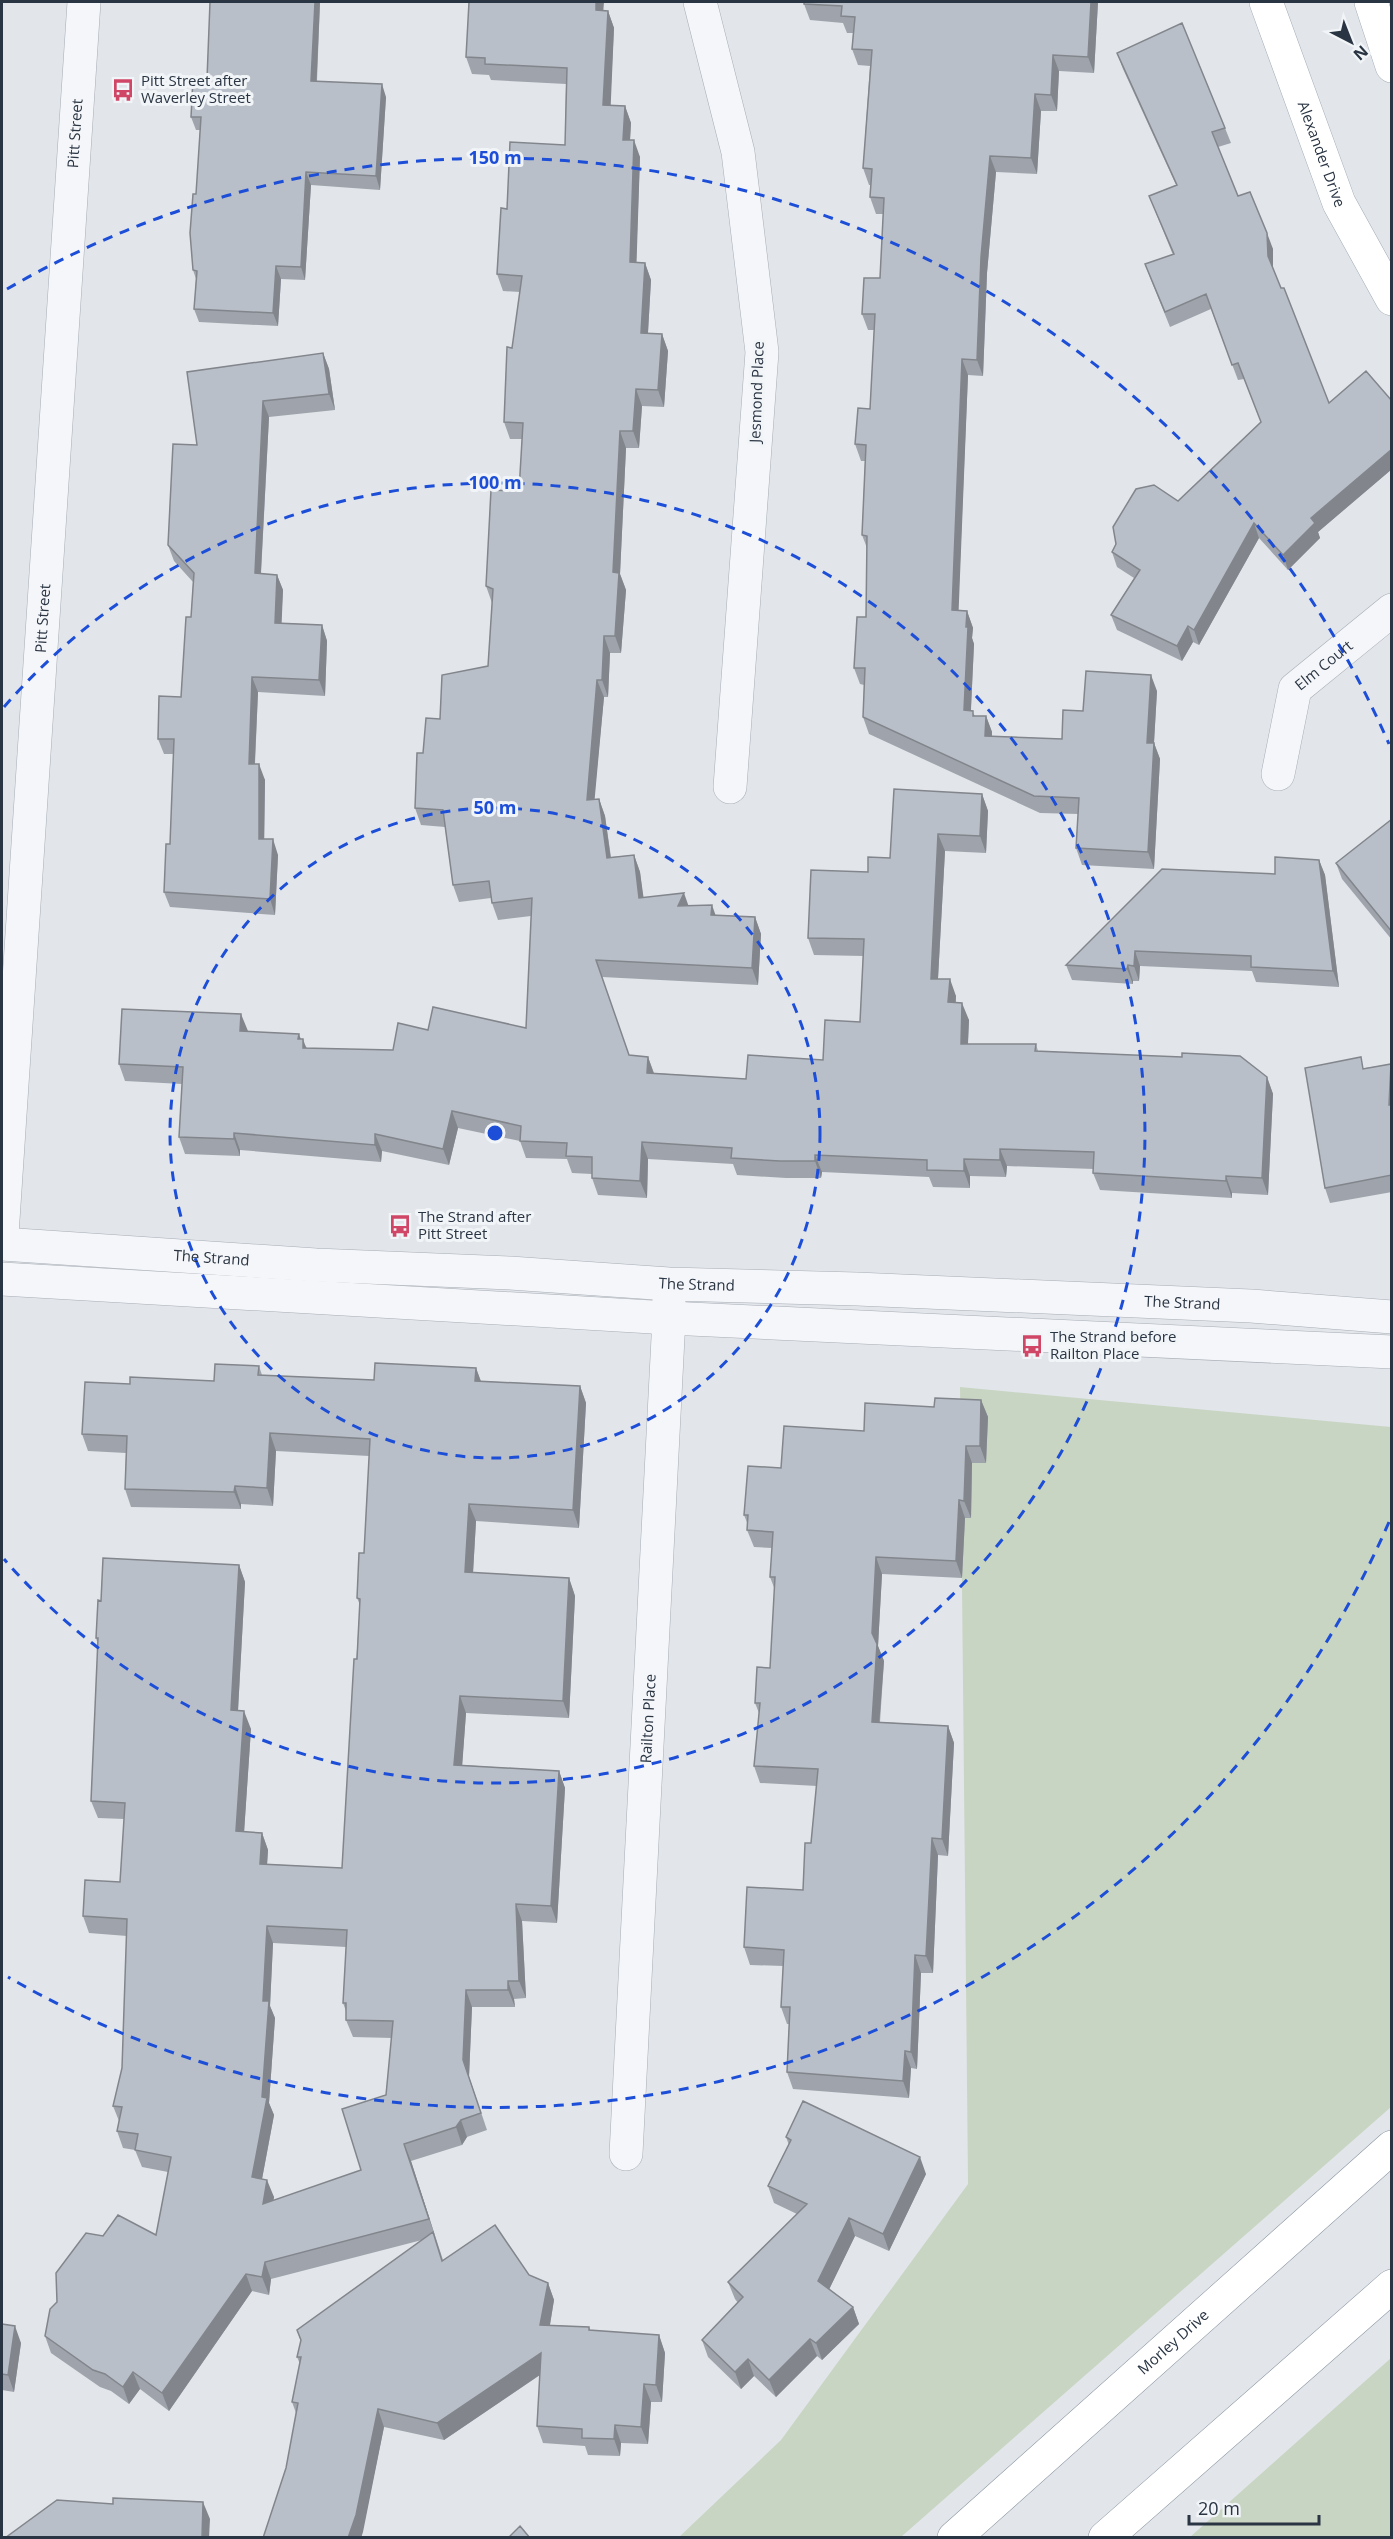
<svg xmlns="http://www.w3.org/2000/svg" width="1393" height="2539" font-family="'Open Sans',sans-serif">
  <rect width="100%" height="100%" fill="#e2e6eb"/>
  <path fill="#c9d5c3" d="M960,1387l431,40v680l-490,430 -223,1 103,-98 187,-256z
    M1391,2358v179h-201z"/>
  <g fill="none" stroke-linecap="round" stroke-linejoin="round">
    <g stroke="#a7adb5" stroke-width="34">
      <g id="minor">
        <path d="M700,2l38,150 24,200 -32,435"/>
        <path id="s1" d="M1278,774l17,-85 97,-79"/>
        <path id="s2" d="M2,1235l82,-1233"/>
        <path id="s3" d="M626,2154l43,-836v-30"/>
      </g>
    </g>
    <g stroke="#a7adb5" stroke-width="34">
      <g id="tertiary">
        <path id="s4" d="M2,1244l314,21 194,8 159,11 188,5 394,17 141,11"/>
        <path d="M2,1279l667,39 723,34"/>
      </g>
    </g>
    <g stroke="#a1abb6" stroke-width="34">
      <g id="primary">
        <path id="s5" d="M1266,2l73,201 53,96"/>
        <path d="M1371,2l21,64"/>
      </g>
    </g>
    <g stroke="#8994a1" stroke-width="34">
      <g id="trunk">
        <path id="s6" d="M954,2538l438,-391"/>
        <path d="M1105,2538l287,-252"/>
      </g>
    </g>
    <use href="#minor" stroke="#f5f6f9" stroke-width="33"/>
    <use href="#tertiary" stroke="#f5f6f9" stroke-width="33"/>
    <use href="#primary" stroke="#fff" stroke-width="33"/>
    <use href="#trunk" stroke="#fff" stroke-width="33"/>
  </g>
  <path fill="#9fa4ac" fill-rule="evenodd" d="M210,2h110l-3,79 69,16 -6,93 -69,-5 -6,95 -24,-1 -3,47 -79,-4 -5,-13 2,-30 -3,-9 7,-140h-4l-5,-13 16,-38z
    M804,2h294l-4,71 -35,-2 -2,40h-16l-4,63 -41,-2 -9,101 -4,103 -15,-1 -10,235 9,1 6,17 -1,10 2,6 -3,66 4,6h11l6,16v4l70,3 21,-28 74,-20 -3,52 6,16 -6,110 -72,-4 -6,-17 2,-34 -38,-1 -171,-79 -6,-17 1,-32 -4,-1 -6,-16 12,-51 1,-69 -5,-13 3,-74h-4l-6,-17 15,-35 4,-79h-6l-6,-16 18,-36 3,-64h-7l-6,-17 1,-12h-2l-6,-17 7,-102 -12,-1 -6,-16 1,-16h-6l-4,-10 -33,-3 -6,-16z
    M603,11h5l6,17 -4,77 15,1 6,17 -1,17 10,17 -4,105 9,1 6,17 -3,53 14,1 6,17 -4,56 -22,-1 -3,42h-13l-6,126 6,16 -5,63h-11l-2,44h-4l-10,102h5l6,17 6,41 23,-2 6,17 3,26 45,8 27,9 40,2 6,17 -3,51 -156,-8 27,78 19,2 6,16 92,6 77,-19 37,-38 3,-66 -49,-1 -6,-17 60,-66 22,-14 92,-64 6,17 -2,42 -41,-2 -7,128 18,17v7l13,17 -1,24h68l2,7 229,26 6,17 -5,101 -36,-2v5l-132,-8 -7,-17 1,-4 -87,-3 -1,11 -36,-1v12l-37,-1 -4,-10 -107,-5 -1,6h-35l-49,-3 -4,-11 -85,-5 -1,39 -49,-3 -6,-17v-4l-20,-1 -5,-14 -41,-1 -6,-17 -62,-13 -9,37 -67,-14 -1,11 -141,-12v6l-55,-2 -6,-17 3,-53 -57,-3 -6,-17 128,-33 54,8 6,9 86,2 35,-20 98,-2 5,-112 -33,4 -6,-17 -1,-5 -32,4 -6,-17 -8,-58 -24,-2 -6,-17 8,-55 17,-34 48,-53 4,-63 -6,-17 33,-95 3,-52h-12l-6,-17 16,-130 -17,-1 -6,-17 10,-65 58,-64 1,-61 -75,-4 -2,-5 -17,-1 -6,-17z
    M1117,53l108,75 6,15 -13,4 20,49 35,53v21l56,133 63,-2v68l-74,63 2,6 -32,32 -29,-32 -60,107 -6,-3 -11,19 -65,-31 -6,-15 23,-37 -17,-11 -5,-15 66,-51 83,-79 -17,-43 -6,1 -27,-71 -41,18 -19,-47 -6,-16 28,-9 -24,-59 27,-11 -53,-116z
    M323,353l6,16 6,41 -66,7 -8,157 16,1 6,15 -2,33 41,2 5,16 -2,55 -67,-4 -3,72 10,16 -1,59 14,16 -3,60 -105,-8 -6,-15 6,-48 4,-90h-10l-6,-15 23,-42 10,-80 2,-35 -19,-21 -6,-16 29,-100z
    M1392,819v121l-50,-61 -6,-16z
    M1319,860l6,15 14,112 -83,-5 -4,-11 -112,-5 -1,15h-6v3l-61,-4 -6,-15 209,-91z
    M1391,1064l1,3v125l-62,11 -5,-15 40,-120z
    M259,1366l3,9 112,5 102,-12 5,13 99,5 6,17 -7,125 -103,-7 -3,52 96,5 6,18 -6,122 -103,-5 -4,52 97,6 6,17 -8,135 -35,-2 4,77 -12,1 1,8h-43l-3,70 18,53 -20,7 -5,8 -51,16 32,99 86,15 19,8 6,17 -4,25 39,2 2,4 68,4 6,18 -3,49h-11l-3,42 -27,-1 -1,13 -32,-1 -3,-9 -42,-3 -6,-17 3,-51 -96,65 -60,-13 -23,111h-98l23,-70 10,-55 -4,-11 8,-38 -3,-7 4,-15 -4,-12 125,-90 -151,39 -2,16 -17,-4 -83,120 -29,-22 -11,15 -18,-13 -11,-4 -49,-34 -6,-17 12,-34 46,-66 53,-1 12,-63 -26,-5 -7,-17 -12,-2 -6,-17 2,-10 -6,-15 9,-38 5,-132 -38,-3 -6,-17 37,-34 4,-63 -26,-1 -7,-17 7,-156 -2,-7 5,-37 138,-36 6,17 -7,129 13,18 -7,103 18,1 6,17 -1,14 75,4 18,-263 -3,-7 7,-45 5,-97 -93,-5 -3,55 -32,-2v5l-110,-2 -6,-18 1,-36 -38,-2 -6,-17 48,-50 84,-3zM273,1943l73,4 -3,56 3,8v9l7,17 39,1 -6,57 -25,75 -88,31 1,-4 -12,-18 12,-64 -5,-12 6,-85 -5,-12z
    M981,1400l7,17 -2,46h-14l-1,55h-6l-3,60 -80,-4 -4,72 6,15 -4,61 68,4 6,17 -6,113 -10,-1 -5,118h-12l-4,96 -6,-1 -2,30 -116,-9 -6,-17 2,-48h-2l-6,-17 2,-41 -33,-1 -6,-18 59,-57 8,-47 6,-57 -57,-3 -6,-17 5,-53 -4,-10 15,-35 5,-78 -5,-13 2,-29 -18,-1 -7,-17 1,-5 -4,-10 37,-47 83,-37 70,-24z
    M786,2137l140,37 -37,77 -34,-15 -26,53 24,18 6,17 -37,36 -5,-4 -41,41 -22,-21 -13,13 -33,-32 -6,-17 36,-37 -3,-4 -7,-17 69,-68 -23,-11 -6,-17 21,-41z
    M2,2324l19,19 -7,49 -12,-2z"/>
  <path fill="#82868c" d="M315,2h5l-4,92 -5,-13z
    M596,2h8l-2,25 -6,-17z
    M1091,2h7l-4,71 -6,-16z
    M608,11l6,17 -4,94 -7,-17z
    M1053,55l6,16 -2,40 -6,-16z
    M382,84l4,13 -6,93 -4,-14z
    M1035,94l6,17 -4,63 -6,-16z
    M625,106l6,17 -2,34 -6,-17z
    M634,140l6,17 -4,122 -6,-17z
    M990,156l6,16 -9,101 -4,103 -6,-16 4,-103z
    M306,172l5,13 -6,95 -4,-13z
    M1267,233l6,16v22l-5,-15z
    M645,263l6,17 -4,69 -6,-16z
    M276,266l5,13 -3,47 -5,-13z
    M662,334l6,17 -4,56 -6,-17z
    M323,353l6,16 6,41 -6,-16z
    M962,359l6,16 -10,251 -6,-16z
    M636,389l6,17 -3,42 -6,-17z
    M263,401l6,16 -9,172 -5,-16z
    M620,431l6,17 -6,126 6,16 -5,63 -6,-17 -2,-64z
    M1392,449v20l-74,63 2,6 -32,32 -5,-15 28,-37z
    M1254,523l5,15 -60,107 -5,-15z
    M277,575l6,15 -2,48 -6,-15z
    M967,611l6,17 -1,10 2,6 -4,83 -6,-17z
    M322,625l5,16 -2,55 -6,-16z
    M1188,626l5,16 -11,19 -5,-15z
    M604,636l6,17 -2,44 -6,-17z
    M1151,675l6,16 -4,68 -6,-16z
    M252,677l6,15 -4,87 -5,-15z
    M597,680l7,17 -11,120 -6,-17z
    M986,716l6,16 -1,21 -6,-17z
    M1154,743l6,16 -6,110 -6,-17z
    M259,764l6,16 -1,74 -5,-15z
    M982,794l6,17 -2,42 -6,-17z
    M599,799l6,17 8,59 -6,-17z
    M938,834l7,17 -8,145 -6,-17z
    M273,839l5,16 -3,60 -5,-16z
    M634,855l6,17 6,43 -7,-17z
    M1319,860l6,15 14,112 -6,-16z
    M684,893l6,17 -12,-4z
    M712,905l6,17 -7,-7z
    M755,917l6,17 -3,51 -6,-17z
    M1135,951l5,15 -1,15 -5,-15z
    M1128,965l5,16v3l-6,-15z
    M950,979l6,17 -2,23 -6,-17z
    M962,1003l7,17 -2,41 -6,-17z
    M241,1014l7,17h-8z
    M299,1034l4,11v-6l6,17v9l-11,-26z
    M648,1057l6,17 -7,-1z
    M1391,1064l1,3v46l-3,-8z
    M1267,1077l6,17 -5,101 -6,-17z
    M452,1111l6,17 -9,37 -6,-16z
    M234,1133l6,17v6l-6,-17z
    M375,1134l7,17 -1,11 -6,-17z
    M642,1142l6,17 -1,39 -7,-17z
    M1000,1149l7,17 -1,11 -6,-17z
    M815,1155l7,17 -1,6 -6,-17z
    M964,1159l6,17v12l-6,-17z
    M1226,1176l6,17v5l-6,-17z
    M476,1368l6,17 -7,-4z
    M580,1386l6,17 -7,125 -6,-18z
    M981,1400l7,17 -2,46 -6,-17z
    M270,1433l6,18 -3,55 -6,-18z
    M966,1446l6,17 -1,55 -7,-17z
    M235,1486l6,18v5l-7,-17z
    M959,1500l6,18 -3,60 -6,-17z
    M469,1504l7,17 -4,69 -7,-18z
    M876,1557l6,17 -4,72 6,15 -6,78 -6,-17v-89z
    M239,1565l6,17 -8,146 -6,-18z
    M569,1578l6,18 -6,122 -6,-17z
    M460,1696l6,17 -5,69 -7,-17z
    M244,1711l7,18 -8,119 -7,-17z
    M948,1726l6,17 -6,113 -6,-17z
    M559,1771l6,17 -8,135 -6,-17z
    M262,1833l6,17 -2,31 -6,-17z
    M932,1838l6,17 -5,118 -7,-17z
    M516,1904l6,17 4,77 -7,-17z
    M267,1926l6,17 -3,63 5,12 -6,85 5,12 -15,80 -7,-18 10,-80 1,-96z
    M915,1955l6,18 -4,96 -6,-17z
    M508,1981l6,18 1,8 -7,-17z
    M466,1990l6,17 -3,70 18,53 -24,-70z
    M905,2051l6,17 -2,30 -6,-17z
    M461,2120l6,17 -5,8 -6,-18z
    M404,2144l7,17 24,75 -6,-17z
    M920,2157l6,17 -37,77 -6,-17z
    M267,2180l7,17 -4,25 -7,-18z
    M849,2218l6,18 -30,62 -7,-17z
    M265,2262l6,17 -2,16 -7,-18z
    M246,2274l6,17 -83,120 -7,-18z
    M548,2283l6,17 -7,42 -7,-17z
    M853,2307l6,17 -37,36 -6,-17z
    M15,2326l6,17 -7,49 -6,-17z
    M659,2335l6,18 -3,49 -6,-17z
    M810,2339l7,17 -41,41 -7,-17z
    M541,2353l6,17 -103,70 -7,-17z
    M748,2359l6,17 -13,13 -6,-17z
    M133,2372l7,17 -11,15 -6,-17z
    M644,2384l7,18 -3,42 -7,-17z
    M378,2409l6,18 -21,105 -2,6h-13z
    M615,2425l6,18 -1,13 -6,-17z
    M203,2502l7,17 -1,19h-7z"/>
  <path fill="#b9bfc8" stroke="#82868c" stroke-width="1.5" fill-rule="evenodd" d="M210,2h105l-4,79 71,3 -6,92 -70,-4 -5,95 -25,-1 -3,47 -79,-4 3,-38 -4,-1 -3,-37 3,-39h3l5,-77h-10l2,-38h14z
    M469,2h127v8l12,1 -5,94 22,1 -2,34h11l-4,122 15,1 -4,70 21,1 -4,56 -22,-1 -3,42h-13l-7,141 6,1 -4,63h-11l-2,44h-5l-10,120 12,-1 8,59 27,-3 5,43 45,-5 -6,13 34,-1 -1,10 44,2 -3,51 -156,-8 33,95 19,2 -1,16 99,6 2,-24 75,5 2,-40 35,2 4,-83 -56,-1 3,-68 57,2v-15l22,1 4,-69 88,5 -2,42 -42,-2 -7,145h19l-2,23 14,1 -1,41h75l-1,7 147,6v-4l58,3 27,21 -5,101 -36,-2v5l-133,-8 1,-21 -94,-3v11l-36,-1v12l-37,-1v-10l-112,-5v6h-35l-49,-3 1,-10 -90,-6 -2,39 -48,-3v-21l-26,-1 1,-13 -47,-2 1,-15 -69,-15 -9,38 -68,-15v11l-141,-12v6l-55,-2 4,-70 -64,-3 3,-55 119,5 -1,17 59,3 -1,5h5v9l90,2 5,-27 30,7 5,-23 93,21 6,-130 -40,5 -3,-22 -36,4 -10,-75 -28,-2 2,-55h6l3,-35 14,1 2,-44 46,-9 5,-77 -7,-3 5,-96 28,1 4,-68 -19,-1 3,-75 5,1 10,-72 -25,-2 4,-66 6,1 3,-67 55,3 2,-77 -82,-4v-6l-19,-1z
    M804,2h287l-3,55 -35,-2 -2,40 -16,-1 -4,64 -41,-2 -9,101 -4,103 -15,-1 -10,251 15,1 -1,16h2l-4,83 9,1v5h13l-1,20 77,3 1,-29 20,1 3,-40 65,4 -4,68h7l-6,109 -72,-4 3,-50 -45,-2 -171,-79 2,-49h-11l3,-51h9l1,-81 -5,-1 4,-90 -11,-1 3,-36 12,1 5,-95h-13l2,-36h16l4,-80 -14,-1 2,-28 -9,-1 9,-118 -20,-1 3,-32 -14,-1 1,-10 -38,-2z
    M1182,23l43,105 -13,4 26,64 12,-4 17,41 1,23 13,32h3l45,115 37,-32 26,30v48l-81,69 4,5 -32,32 -29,-32 -60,107 -6,-4 -11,20 -66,-31 29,-45 -28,-18 4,-8 -3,-17 23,-38 18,-4 24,16 83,-79 -23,-59 -6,2 -26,-71 -41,18 -20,-48 29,-10 -25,-58 28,-11 -60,-132z
    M323,353l6,41 -66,7 -8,172 22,2 -2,48 47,2 -3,55 -67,-3 -3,87h10v75h14l-3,60 -106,-7 2,-48h4l4,-105h-16l1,-43 22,1 5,-80h5l3,-44 -26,-28 5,-101 24,1 -10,-73z
    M1392,819v113l-56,-69z
    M1275,857l44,3 14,111 -82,-4v-11l-116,-5 -1,15 -6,-1 -1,4 -61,-4 96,-96 113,5z
    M1361,1057l2,12 28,-5 -2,41h3v70l-67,13 -20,-120z
    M375,1363l101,5 -1,13 105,5 -7,124 -104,-6 -4,68 104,6 -6,123 -103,-5 -6,69 105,6 -8,135 -35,-2 3,77h-11v9h-42l-3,70 18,53 -20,7 -5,7 -52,17 25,75 -164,43 -3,15 -16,-3 -84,119 -29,-21 -10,15 -18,-13 -12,-4 -48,-34 5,-27 7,-7 -1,-29 30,-40 17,3 15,-21 38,20 15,-78 -36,-7 3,-16 -21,-3 5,-24 -9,-1 9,-38 5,-149 -44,-3 2,-36 35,2 5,-79 -34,-2 7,-163h-2l2,-38 3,1 2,-43 136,7 -8,145 13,1 -8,120 26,2 -2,31 82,4 12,-209h3l3,-60 -3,-1 2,-45h5l6,-114 -100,-6 -3,55 -32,-2 -1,6 -109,-3 2,-53 -45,-2 3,-52 45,2v-7l84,4 1,-17 44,2 -1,9 116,5zM267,1926l80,4 -4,73h3v17l47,1 -7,74 -44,14 19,61 -98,34 4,-24 -15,-3 15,-79 -5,-1 7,-96h-6z
    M935,1398l46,2 -1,46h-14l-2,55 -5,-1 -3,61 -80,-4 -4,76 5,11 -5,78 76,4 -6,113 -10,-1 -6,118 -11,-1 -4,97 -6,-1 -2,30 -116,-9 3,-65h-9l3,-57 -40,-3 3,-60 56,3 2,-47h6l7,-74 -64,-3 6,-63h-5l2,-36 13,1 5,-91h-5l3,-45 -26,-2 1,-15h-4l4,-49 33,2 3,-42 80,5 1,-28 69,4z
    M803,2101l117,56 -37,77 -34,-16 -31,63 35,26 -37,36 -6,-4 -41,41 -21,-21 -13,13 -33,-32 41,-43 -15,-15 79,-78 -39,-18 23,-46 -5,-3z
    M495,2225l34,50 19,8 -8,42 49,2v3l70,5 -3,50 -12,-1 -3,43 -26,-2 -1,14 -32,-1v-9l-45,-3 4,-73 -104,70 -59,-14 -22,106 -8,23h-85l23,-70 12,-65 -6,-1 9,-45h-4l4,-17 -4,-10 136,-98 9,29z
    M2,2324l13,2 -7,49 -6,-1z
    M113,2498l90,4 -1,36h-197l52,-38 56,4z
    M520,2526l10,12h-22z"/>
  <g fill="none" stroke="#1d4ed8" stroke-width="3" stroke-dasharray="10 8">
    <circle cx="495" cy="1133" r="325"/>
    <path d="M4 707A650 650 0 1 1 4 1559"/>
    <path d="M1389 1522A975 975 0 0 1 8 1977M7 289A975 975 0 0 1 1389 744"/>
  </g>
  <defs>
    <g id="bus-bare" transform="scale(1.8)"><path d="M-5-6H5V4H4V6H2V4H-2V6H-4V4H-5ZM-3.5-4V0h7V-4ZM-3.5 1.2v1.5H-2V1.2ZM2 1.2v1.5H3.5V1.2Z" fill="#d04666" stroke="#f2f5f8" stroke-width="2.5" paint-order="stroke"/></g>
  </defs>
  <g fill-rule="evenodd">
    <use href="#bus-bare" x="123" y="90"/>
    <use href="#bus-bare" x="400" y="1226"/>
    <use href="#bus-bare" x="1032" y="1346"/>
  </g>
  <g text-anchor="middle" stroke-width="6" stroke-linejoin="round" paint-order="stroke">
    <g font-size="15" fill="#2a3543" stroke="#f2f5f8" text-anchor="start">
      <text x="141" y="86">Pitt Street after<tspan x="141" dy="17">Waverley Street</tspan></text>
      <text x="418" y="1222">The Strand after<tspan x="418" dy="17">Pitt Street</tspan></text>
      <text x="1050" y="1342">The Strand before<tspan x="1050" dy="17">Railton Place</tspan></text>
    </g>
    <g font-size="15" fill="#2a3543" stroke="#f2f5f8">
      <text dy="5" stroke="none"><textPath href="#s2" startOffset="1104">Pitt Street</textPath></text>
      <text dy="5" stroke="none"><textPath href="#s5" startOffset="162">Alexander Drive</textPath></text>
      <text transform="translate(757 392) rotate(-88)" y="5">Jesmond Place</text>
      <text dy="5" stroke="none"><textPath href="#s2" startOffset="618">Pitt Street</textPath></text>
      <text dy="5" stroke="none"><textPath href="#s1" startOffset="124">Elm Court</textPath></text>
      <text dy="5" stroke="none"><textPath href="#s4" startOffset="210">The Strand</textPath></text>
      <text dy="5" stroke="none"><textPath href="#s4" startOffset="696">The Strand</textPath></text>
      <text dy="5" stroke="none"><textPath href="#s4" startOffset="1182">The Strand</textPath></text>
      <text dy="5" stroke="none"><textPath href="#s3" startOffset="436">Railton Place</textPath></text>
      <text dy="5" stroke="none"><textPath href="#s6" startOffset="294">Morley Drive</textPath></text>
    </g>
  </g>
  <circle cx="495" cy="1133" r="9" fill="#1d4ed8" stroke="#f2f5f8" stroke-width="3"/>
  <g font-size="18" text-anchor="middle" font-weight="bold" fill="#1d4ed8" stroke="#f2f5f8" stroke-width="6" stroke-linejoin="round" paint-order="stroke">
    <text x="495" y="164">150 m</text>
    <text x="495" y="489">100 m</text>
    <text x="495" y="814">50 m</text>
  </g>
  <rect width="1393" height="2539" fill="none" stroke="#2a3543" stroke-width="6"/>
  <g transform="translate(1351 42) rotate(138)" stroke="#f2f5f8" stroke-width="4.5" paint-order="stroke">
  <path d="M0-4.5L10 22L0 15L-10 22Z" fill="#2a3543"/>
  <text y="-9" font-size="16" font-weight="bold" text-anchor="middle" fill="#2a3543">N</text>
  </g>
  <path d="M1189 2515v9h130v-9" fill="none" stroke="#2a3543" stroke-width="3"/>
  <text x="1198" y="2515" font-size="18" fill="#2a3543" stroke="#f2f5f8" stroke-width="4.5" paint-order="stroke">20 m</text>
</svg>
